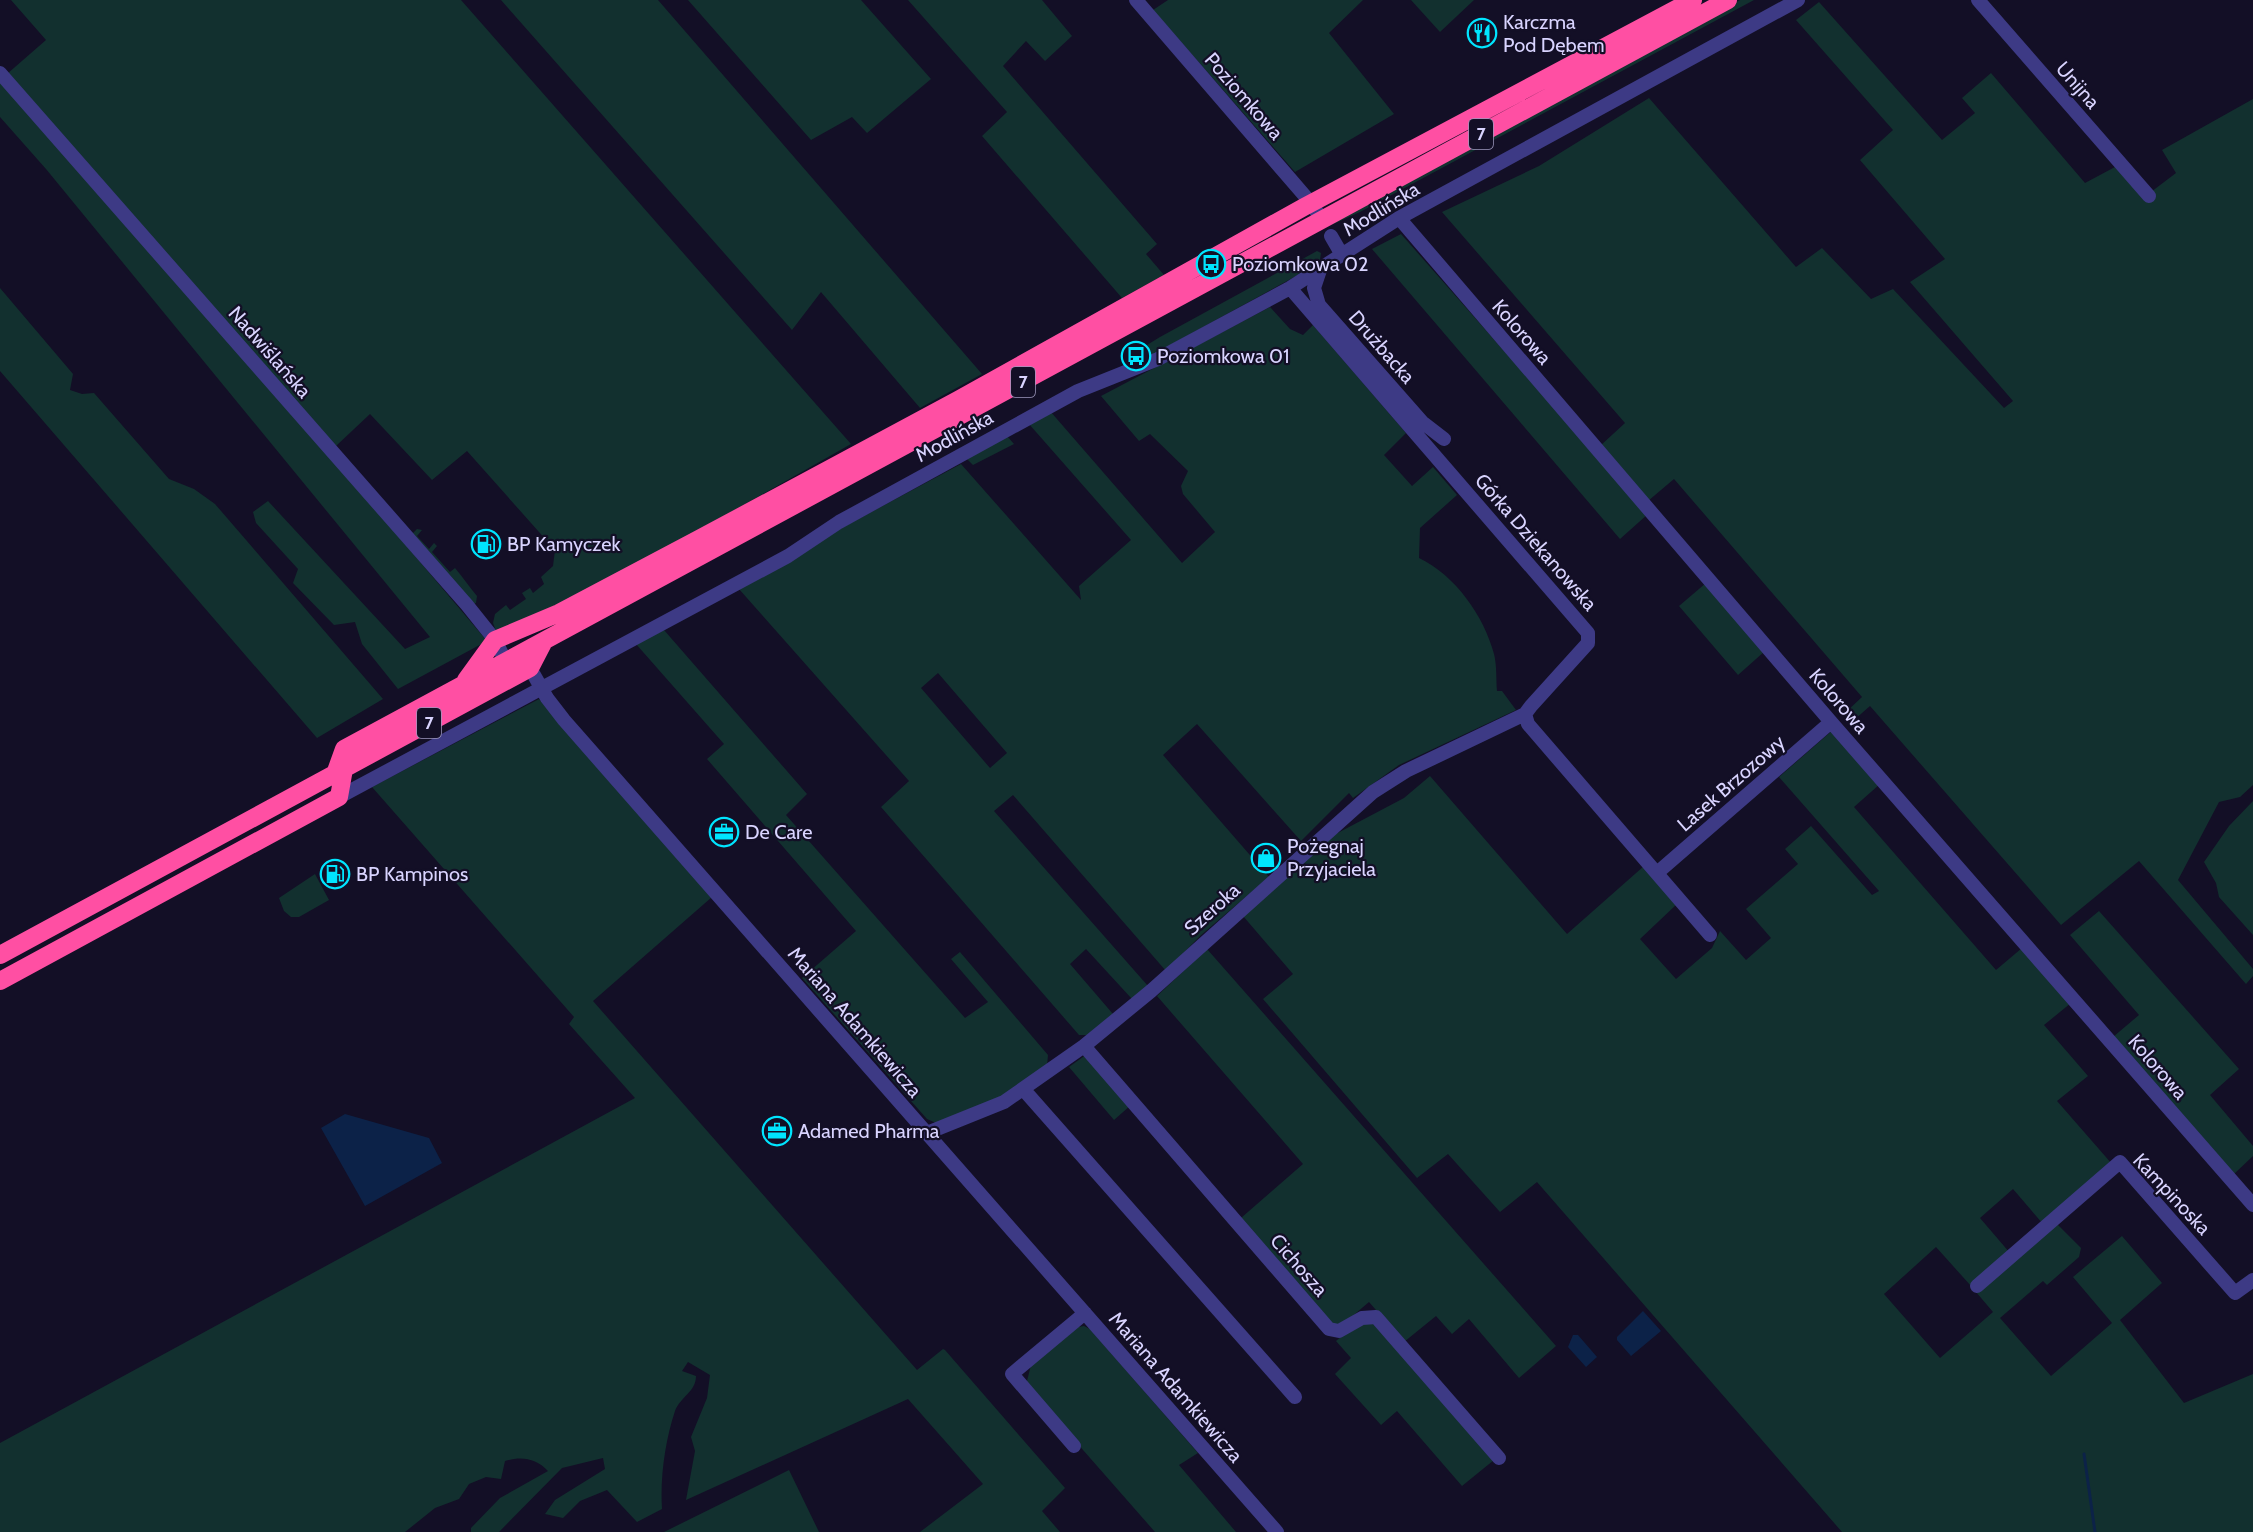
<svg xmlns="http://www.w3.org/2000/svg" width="2253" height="1532" font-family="Cabin,sans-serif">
  <rect width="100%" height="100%" fill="#130f26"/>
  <path fill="#12302f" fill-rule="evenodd" d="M11,0h450l390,444 -300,170 -55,17 -3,-8 2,-9 11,-9 4,5 16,-11 -4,-6 8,-5 3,5 11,-9 -3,-7 12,-11 2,-16 -88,-99 -35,29 -62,-66 -34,32 -302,-340 453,535 -89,48 -36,-45 -7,-22 -21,3 -41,-42 5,-14 -42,-46 -3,-11 15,-11 137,148 25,-12 -384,-468 -46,-52v-50l7,7 39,-34z
    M501,0h157l324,374 -62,34 -99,-116 -29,38z
    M688,0h173l70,79 -64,54 -15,-16 -41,23z
    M908,0h134l30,36 -27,25 -19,-20 -23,25 154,178 -11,10 18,21 -42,23 -140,-162 25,-24z
    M1168,0h195l-34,33 65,81 -99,58 -142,-162z
    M1411,0h63l-34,32z
    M1740,0h14l-394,212 -31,14 10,-9z
    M1819,2l123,138 33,-27 -13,-15 29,-25 94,110 30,-16 28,31 33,-25 -14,-23 91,-51v686l-13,12 -21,5 -41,78 75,89v7l-7,8 -107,-123 -78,64 -191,-219 -16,14 -8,-8 16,-15 -188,-218 -26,22 -48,-55 25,-23 -183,-211 97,-46 110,-68 147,169 26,-19 49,51 22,-10 111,119 9,-7 -103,-119 35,-23 -85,-99 33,-30 -97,-110z
    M1401,234l247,280 -28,25 -248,-290z
    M1317,251l4,2 -2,14 -23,9 -144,79 -5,-10 13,-8z
    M0,288l73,86 -3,16 12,4 12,-1 75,86 25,10 21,15 168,195 -66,39 -317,-367z
    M1270,307l20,22 13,6 10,-10 93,108 -22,22 28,31 21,-19 24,28 -37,33 -1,30c36,17 65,58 75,96 3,12 2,26 3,37h5l14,19 -117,55 -46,33 -4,-5 -48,48 -104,-117 -34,31 106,122 -69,59 -34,35 -153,-176 -19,16 154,175 -16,13 -46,-50 -16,15 43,50 -26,21h-8l-198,-228 28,-26 -170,-192 80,-49 142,-76 120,136 -2,-14 52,-46 -102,-116 21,-13 132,152 33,-31 -32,-38 -2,-8 7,-15 -38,-37 -11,7 -38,-45zM938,673l69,80 -17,15 -69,-80z
    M1007,436l7,8 -41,21 -6,-6z
    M417,529l5,1 -5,6 12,13 5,-6 3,3 -5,6 18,20 5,-4c8,9 14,19 22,28l-1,7 -3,1 -61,-70z
    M1706,583l59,68 -27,24 -59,-69z
    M664,630l143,164 -21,21 179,203 23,-16 -37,-43 9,-7 88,103 -1,11 -47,32 -64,25 -9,-4 -125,-141 54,-47 -149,-172 17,-15 -88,-100z
    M539,699l173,198 -119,104 324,369 26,-21 2,1 120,138 -23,23 18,21h-140l63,-48 -75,-85 -222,101 9,-49 -4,-14 16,-39 3,-23 -22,-13 -6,9 14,5c0,16 -16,21 -21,35 -10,30 -15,67 -13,98l-25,13 -30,-32 -27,11 -17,17 -18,-4 10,-14 50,-31 -2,-11 -41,10 -63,64h-28v-4l29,-30 48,-27c-12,-13 -27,-15 -43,-10l-4,18 -15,-2 -17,7 -10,15 -24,9 -30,24h-405v-89l635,-345 -66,-74 5,-7 -202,-230z
    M1834,729l46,55 -26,23 142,163 26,-22 49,55 -27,22 44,51 -31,25 55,63 -69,60 -30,-35 -33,29 30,35 -39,33 -35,-39 -52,47 56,64 53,-46 -17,-20 80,-69 25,25 -2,9 -32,28 -4,-4 -43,37 51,58 61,-53 -39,-46 49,-41 40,47 -42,37 64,83 69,-29v158h-411l-305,-350 -37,30 -52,-58 -31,24 -154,-179 30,-25 -50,-58 89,-80 72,-38 26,-22 137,158 77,-68 33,38 -37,35 36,40 36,-31 8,-17 26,29 25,-22 -25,-29 52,-45 -13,-15 26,-23 61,69 7,-4 -100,-114z
    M2253,801v134l-34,-38 -3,-14 -12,-21 25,-36z
    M315,874l14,26 -30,17h-8l-7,-6 -5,-13z
    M2099,911l140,158 -29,26 43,51v10l-20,19 -120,-138 26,-22 -69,-80z
    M1207,949l349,397 -37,32 -50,-59 -17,15 -16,-18 -32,26 -35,-40 -27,23 -10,-1 -91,-106 62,-54 -146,-168z
    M1087,1054l44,51 -17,15 -45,-53z
    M1362,1319h11l121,141 -32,26 -65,-75 -16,14 -46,-51 16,-16 -15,-17z
    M1084,1326l6,3 108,124 -19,12 57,67h-81l-129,-147 5,-20 47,-38z
    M789,1470l30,62h-155z"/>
  <path fill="#0c2248" d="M345,1114l84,24 13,25 -77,43 -44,-78z
    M1643,1311l18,20 -30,25 -14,-16v-3z
    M1573,1335h5l19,22 -11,10 -18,-20z"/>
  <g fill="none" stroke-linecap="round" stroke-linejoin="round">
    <path stroke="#0c2248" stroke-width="3" d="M2084,1454l11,78"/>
    <path stroke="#3d3a85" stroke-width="14" d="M1136,0l175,203 11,17
      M1978,0l171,196
      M0,73l467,532 28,35 14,28
      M1399,218l432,504 422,483
      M1331,236l11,19
      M1320,270l-6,18 5,17 103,117 22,17
      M1290,288l298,345v10l-57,63 -6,8 3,10 182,211
      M530,668l17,30 17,22 713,812
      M339,797l449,-241 51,-34 239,-131 80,-32 132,-71 109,-70 399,-218
      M1657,873l174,-151
      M1084,1046l245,283 10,2 23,-13 14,-1 123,141
      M1024,1090l271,307
      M927,1133l77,-31 80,-56 67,-55 222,-199 33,-21 119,-57
      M1977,1286l143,-124 115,131 18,-13
      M1074,1446l-62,-72 73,-61"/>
    <path stroke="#ff4fa3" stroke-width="18" d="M466,680l29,-40 64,-27 138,-73 261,-140 346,-193 389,-207
      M335,774l9,-25 1384,-749
      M0,955l530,-287 14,-27
      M0,981l339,-184 5,-28"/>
  </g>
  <defs>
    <g id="restaurant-ring" transform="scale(1.5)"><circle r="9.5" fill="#130f26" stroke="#00e5ff" stroke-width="1.5"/><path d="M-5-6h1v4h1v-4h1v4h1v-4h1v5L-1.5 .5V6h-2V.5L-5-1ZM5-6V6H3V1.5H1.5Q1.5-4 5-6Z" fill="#00e5ff"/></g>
    <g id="bus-ring" transform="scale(1.5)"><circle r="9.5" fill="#130f26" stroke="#00e5ff" stroke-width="1.5"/><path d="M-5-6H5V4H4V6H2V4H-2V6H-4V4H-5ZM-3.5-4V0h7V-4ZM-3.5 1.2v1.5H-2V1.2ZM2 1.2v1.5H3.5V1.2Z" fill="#00e5ff"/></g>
    <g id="fuel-ring" transform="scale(1.5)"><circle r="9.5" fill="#130f26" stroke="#00e5ff" stroke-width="1.5"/><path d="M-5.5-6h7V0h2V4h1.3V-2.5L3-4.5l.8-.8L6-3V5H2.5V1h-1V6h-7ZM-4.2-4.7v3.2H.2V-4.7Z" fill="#00e5ff"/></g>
    <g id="office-ring" transform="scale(1.5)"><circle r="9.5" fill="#130f26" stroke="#00e5ff" stroke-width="1.5"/><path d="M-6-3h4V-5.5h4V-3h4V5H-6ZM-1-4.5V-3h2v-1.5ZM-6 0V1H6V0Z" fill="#00e5ff"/></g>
    <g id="shop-ring" transform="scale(1.5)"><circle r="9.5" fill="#130f26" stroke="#00e5ff" stroke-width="1.5"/><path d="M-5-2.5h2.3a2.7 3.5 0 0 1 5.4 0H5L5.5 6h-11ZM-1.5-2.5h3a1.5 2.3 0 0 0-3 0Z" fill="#00e5ff"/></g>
  </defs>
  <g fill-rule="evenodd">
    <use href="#restaurant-ring" x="1482" y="33"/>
    <use href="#bus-ring" x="1211" y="264"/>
    <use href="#bus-ring" x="1136" y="356"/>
    <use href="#fuel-ring" x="486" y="544"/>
    <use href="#office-ring" x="724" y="832"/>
    <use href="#shop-ring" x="1266" y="858"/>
    <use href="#fuel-ring" x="335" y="874"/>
    <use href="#office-ring" x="777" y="1131"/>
  </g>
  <g text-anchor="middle" stroke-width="4.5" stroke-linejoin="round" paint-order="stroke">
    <g fill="#130f26" stroke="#9e99be" stroke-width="1.5">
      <rect x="1469" y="119" width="24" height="30" rx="4.5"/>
      <rect x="1011" y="367" width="24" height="30" rx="4.5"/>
      <rect x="417" y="708" width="24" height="30" rx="4.5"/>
    </g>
    <g font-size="18" font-weight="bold" fill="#d9d4ff">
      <text x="1481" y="140">7</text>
      <text x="1023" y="388">7</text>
      <text x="429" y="729">7</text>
    </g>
    <g font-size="20" fill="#d9d4ff" stroke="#130f26" text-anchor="start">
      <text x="1503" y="29">Karczma<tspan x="1503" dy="23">Pod Dębem</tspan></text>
      <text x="1232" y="271">Poziomkowa 02</text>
      <text x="1157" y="363">Poziomkowa 01</text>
      <text x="507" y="551">BP Kamyczek</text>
      <text x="745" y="839">De Care</text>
      <text x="1287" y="853">Pożegnaj<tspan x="1287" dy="23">Przyjaciela</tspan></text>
      <text x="356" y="881">BP Kampinos</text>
      <text x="798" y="1138">Adamed Pharma</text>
    </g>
    <g font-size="20" fill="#d9d4ff" stroke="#130f26">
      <text transform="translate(2078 85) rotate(49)" y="7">Unijna</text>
      <text transform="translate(1244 96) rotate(49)" y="7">Poziomkowa</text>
      <text transform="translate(1381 209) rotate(-31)" y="7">Modlińska</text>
      <text transform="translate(1522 332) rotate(49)" y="7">Kolorowa</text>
      <text transform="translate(1382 347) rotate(49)" y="7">Drużbacka</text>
      <text transform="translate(270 352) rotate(49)" y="7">Nadwiślańska</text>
      <text transform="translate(954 436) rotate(-29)" y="7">Modlińska</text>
      <text transform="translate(1536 542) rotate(49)" y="7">Górka Dziekanowska</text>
      <text transform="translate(1839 701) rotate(49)" y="7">Kolorowa</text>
      <text transform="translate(1731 783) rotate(-41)" y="7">Lasek Brzozowy</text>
      <text transform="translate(1212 909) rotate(-42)" y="7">Szeroka</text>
      <text transform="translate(855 1022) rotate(49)" y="7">Mariana Adamkiewicza</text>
      <text transform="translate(2158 1067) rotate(49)" y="7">Kolorowa</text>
      <text transform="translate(2172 1194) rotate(47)" y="7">Kampinoska</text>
      <text transform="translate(1299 1265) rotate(49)" y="7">Cichosza</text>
      <text transform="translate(1176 1387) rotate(49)" y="7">Mariana Adamkiewicza</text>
    </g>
  </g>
</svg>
